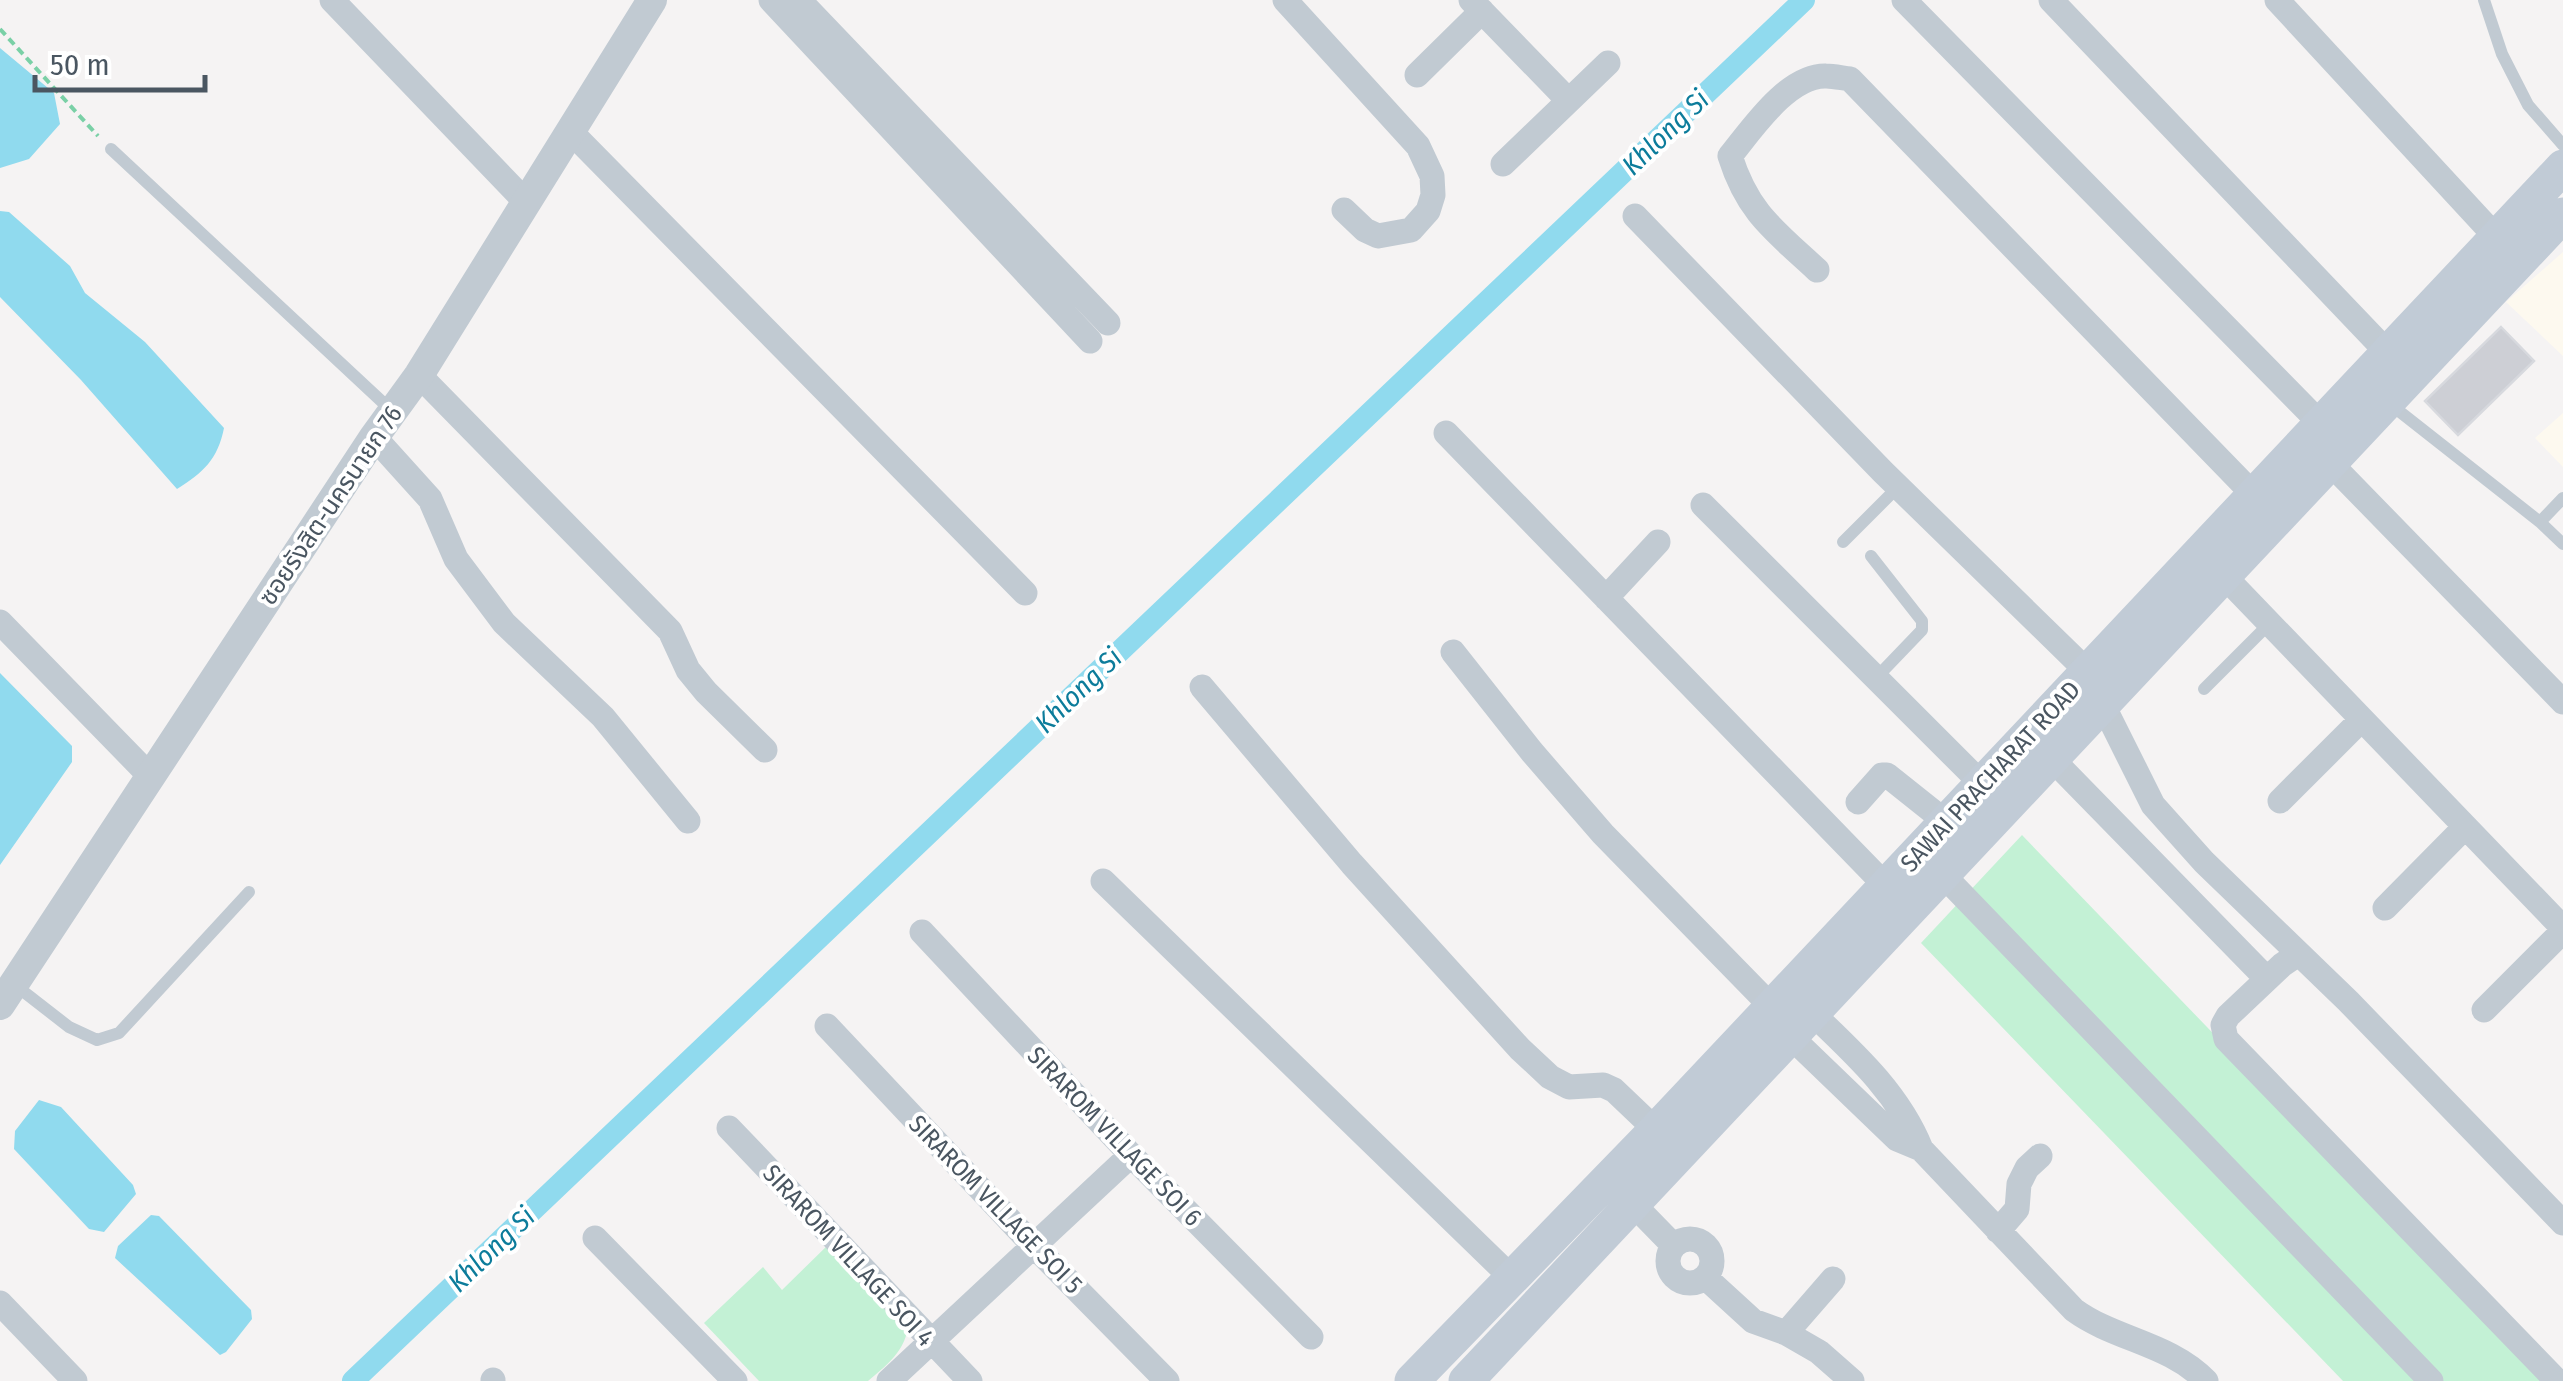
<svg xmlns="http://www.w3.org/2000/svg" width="2563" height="1381" font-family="'Fira Sans Condensed','Noto Sans Thai',sans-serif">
  <rect width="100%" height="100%" fill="#f5f3f3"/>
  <path fill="#fdf9ef" d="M2563,252v104l-57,-54z
    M2563,413v54l-28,-29z"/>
  <path fill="#c3f1d5" d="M2022,835l526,546h-205l-422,-438z
    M832,1241l77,75c0,31 -18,46 -41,65h-109l-55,-58 59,-56 19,23z"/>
  <path fill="#90daee" d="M0,48l54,45 6,31 -31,35 -29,9z
    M0,211l9,1 61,54 15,27 60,49 79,86c-6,31 -21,45 -47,61l-96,-109 -81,-83z
    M0,673l72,73v16l-72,103z
    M39,1100l22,7 72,78 3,9 -32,38 -15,-3 -75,-80 1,-18z
    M151,1215l8,1 92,94 1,9 -26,33 -6,3 -105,-97 3,-12z"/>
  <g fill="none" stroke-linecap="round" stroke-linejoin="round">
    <path stroke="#90daee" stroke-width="22" d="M353,1381l1451,-1381"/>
  </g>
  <path fill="#cdcfd5" stroke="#d7d9de" stroke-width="2.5" d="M2501,327l33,34 -76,74 -33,-34z"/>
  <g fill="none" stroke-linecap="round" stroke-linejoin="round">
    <path stroke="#7ad0a6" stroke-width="4" stroke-dasharray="8 5" stroke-linecap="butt" d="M0,29l98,107"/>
    <path stroke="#c1cad2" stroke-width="12" d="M2484,0l18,54 26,51 35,40
      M111,149l281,262
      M2390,404l150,118 23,22
      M2540,522l23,-24
      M1843,542l55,-55
      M1871,556l51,65v9l-47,49
      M2204,689l65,-65
      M15,985l54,42 28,13 22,-7 130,-141"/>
    <path stroke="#c1cad2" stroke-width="25" d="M332,0l194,202
      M771,0l319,341
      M799,0l309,323
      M1285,0l133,146 14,30 1,19 -5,16 -17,19 -33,6 -13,-6 -21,-20
      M1471,0l97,100
      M1904,0l417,424
      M2051,0l337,353
      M2277,0l220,238
      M1417,75l65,-64
      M570,131l455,462
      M1503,164l105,-101
      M1635,216l248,256 205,200
      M1817,270c-43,-40 -69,-57 -87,-114 22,-27 58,-81 96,-80 7,0 16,2 24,3l404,416
      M419,375l251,256 18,39 18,22 59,58
      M1446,433l440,453
      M374,437l56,62 26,60 48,64 99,94 85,104
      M2330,463l233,239
      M1703,505l279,279
      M2224,576l339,352
      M1606,598l52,-56
      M0,622l151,155
      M1453,652l79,100 71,82 169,173
      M1202,687l150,177 168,185 30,28 19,10 34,-2 11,5 42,40
      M2103,705l50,100 51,57 144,139 215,222
      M2052,759l215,220
      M2280,801l81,-81
      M1858,802l24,-27h5l59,47
      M1943,875l488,506
      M1103,881l408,396
      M2385,908l80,-81
      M922,932l209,223 180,182
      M2298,954l-16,11 -54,51 -5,9 3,14 331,342
      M2484,1010l79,-79
      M1813,1014c42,40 86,80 108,135l153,161c41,30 95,33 132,71
      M827,1026l208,221 132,134
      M1791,1037l106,102 24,10
      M729,1128l241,253
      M1634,1205l39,40
      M1998,1231l19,-22 2,-25 8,-16 13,-12
      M595,1238l140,143
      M1668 1261a22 22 0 1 1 44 0a22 22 0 1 1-44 0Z
      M1706,1278l47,43 33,12 33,19 33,29
      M0,1303l75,78
      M1786,1333l47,-54
      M493,1380v1
      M889,1381l242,-226"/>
    <path stroke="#c1cad2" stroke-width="30" d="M0,1005l374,-568 45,-62 233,-375"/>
    <path stroke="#c1cbd6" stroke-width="35" d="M1412,1381l244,-251 907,-963
      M1466,1381l1097,-1166"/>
  </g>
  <g text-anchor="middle" stroke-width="8" stroke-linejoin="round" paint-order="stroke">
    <g font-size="25" fill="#4a5661" stroke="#fff">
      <text transform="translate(330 505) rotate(-56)" y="9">ซอยรังสิต-นครนายก 76</text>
      <text transform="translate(1990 776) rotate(-47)" y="9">SAWAI PRACHARAT ROAD</text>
      <text transform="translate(1115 1136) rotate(46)" y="9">SIRAROM VILLAGE SOI 6</text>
      <text transform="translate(996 1204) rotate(46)" y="9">SIRAROM VILLAGE SOI 5</text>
      <text transform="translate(849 1255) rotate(47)" y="9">SIRAROM VILLAGE SOI 4</text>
    </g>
    <g font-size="28" font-style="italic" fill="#0c7c9b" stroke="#fff">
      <text transform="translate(1665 132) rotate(-44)" y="10">Khlong Si</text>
      <text transform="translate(1078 690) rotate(-44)" y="10">Khlong Si</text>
      <text transform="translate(491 1249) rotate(-44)" y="10">Khlong Si</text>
    </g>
  </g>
  <path d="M35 75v15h170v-15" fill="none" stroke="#4a5661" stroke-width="5"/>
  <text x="50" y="75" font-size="30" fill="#4a5661" stroke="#ffffff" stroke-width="8" paint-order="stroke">50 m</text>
</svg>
